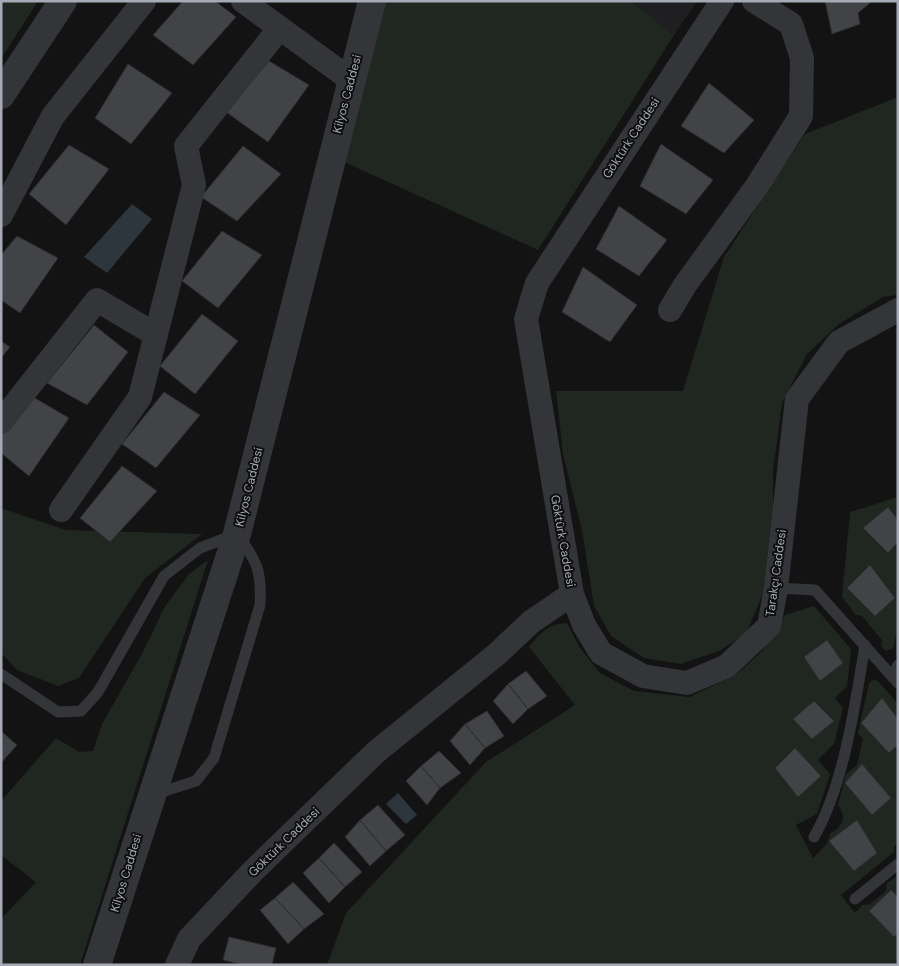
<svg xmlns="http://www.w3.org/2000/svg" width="899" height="966" font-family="'DM Sans',sans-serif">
  <rect width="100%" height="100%" fill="#131314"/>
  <path fill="#1f1f21" d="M631,1h66l-23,34z"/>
  <path fill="#1f2720" d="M1,1h37l-37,58z
    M384,1h247l43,34 -136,215 -196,-89z
    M898,97v198l-15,2 -44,27 -32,30 -25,49 -9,68v63l-9,57 -18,43 -27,17 -38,13 -37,-6 -33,-22 -17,-30 -12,-76 -19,-76 -7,-63h127l41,-134 81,-123z
    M898,497v130l-5,21 -7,3 -5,-5 1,-6 -20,-24 -6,-1 -14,-18 8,-85z
    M1,508l65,22 136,4 -57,44 -66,100 -21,8 -41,-16 -16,-17z
    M208,560l-128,405h-79v-46l35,-37 -35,-27v-54l55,-63 23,14 14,-1 9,-27 42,-74 20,-42 25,-34z
    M814,606l37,43 -4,37 -12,12 8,10 -9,36 -16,16 12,14 -13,40 -21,11 17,33 13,-13 5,-12c12,-7 16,-16 7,-28l8,-31 11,-9 6,-26 -5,-6 11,-50 4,-3 5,1 20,23v139l-4,3v6l-53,43 14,18 7,-8 8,-1 16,-13 1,-8 11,-7v85l-5,4h-566l19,-52 140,-151 89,-57 -46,-58c12,-15 19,-23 38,-24l13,25 20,25 34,18 56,6 47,-23 25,-23 23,-36z"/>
  <path fill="#2d363c" d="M132,204l20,15 -45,54 -23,-16z
    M398,793l19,22 -11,9 -20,-20z"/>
  <path fill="#424347" stroke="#2d2d30" d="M183,1h32l21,16 -43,48 -40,-30z
    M825,1h44l1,2 -12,10 2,11 -28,10z
    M269,61l40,24 -41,57 -42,-30z
    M128,64l44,29 -41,51 -36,-26z
    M709,83l45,37 -30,33 -43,-27z
    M661,144l52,36 -27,34 -46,-28z
    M69,145l40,24 -43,56 -37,-31z
    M243,146l38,28 -44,47 -36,-24z
    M619,206l48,34 -28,36 -43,-27z
    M222,231l40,24 -44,53 -36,-27z
    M17,236l41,22 -38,55 -19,-13v-45z
    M583,267l54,38 -27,37 -48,-30z
    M202,314l36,27 -43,53 -35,-28z
    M94,325l34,27 -41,53 -40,-22z
    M1,341l9,6 -9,11z
    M164,392l36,23 -44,53 -34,-24z
    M33,397l36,21 -40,58 -28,-23v-18z
    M122,466l35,25 -47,51 -30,-24z
    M888,507l10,13v22l-10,11 -25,-25z
    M870,565l25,33 -20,18 -28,-28z
    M827,640l16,23 -23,18 -16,-24z
    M526,671l21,25 -19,13 -20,-25z
    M508,684l20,25 -15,15 -20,-23z
    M882,698l16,21v26l-9,8 -28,-30z
    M814,701l20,20 -22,18 -19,-20z
    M487,711l17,25 -19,12 -20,-24z
    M465,724l20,24 -15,17 -20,-24z
    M1,731l16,14 -16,18z
    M795,748l26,28 -23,21 -23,-29z
    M439,751l22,22 -21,15 -19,-22z
    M862,764l29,34 -19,17 -27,-32z
    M421,766l19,22 -13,17 -21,-24z
    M378,805l27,30 -19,16 -26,-31z
    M360,820l26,31 -16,15 -25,-29z
    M857,820l20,33 -23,18 -25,-30z
    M334,843l28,29 -17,15 -26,-29z
    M319,858l26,29 -16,16 -26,-30z
    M293,882l31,32 -20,15 -29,-31z
    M891,890l7,7v36l-4,4 -25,-26z
    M275,898l29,31 -16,15 -28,-34z
    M229,937l47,11 -4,17h-28l-21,-5z"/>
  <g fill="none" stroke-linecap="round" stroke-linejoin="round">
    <path stroke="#343539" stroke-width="11" d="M776,588l39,2 83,93
      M1,674l57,38 23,-1 17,-19 66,-116 36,-28 37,-14c20,27 25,37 23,71l-46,153 -18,23 -41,13
      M892,676l6,-11
      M814,837c30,-52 41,-132 51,-192
      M855,899l43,-35"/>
    <path stroke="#343539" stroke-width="24" d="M243,1l108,79
      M722,1l-185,282 -11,36 46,275 12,31 17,28 42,23 44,7 40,-17 42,-40 7,-38 21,-189 42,-57 59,-32
      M1,215l52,-99 91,-115
      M670,310l15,-25 72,-99 44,-70 1,-58 -11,-34 -37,-23
      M1,422l96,-122 59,35
      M61,510l79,-113 54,-212 -8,-39 93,-117
      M177,965l12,-26 63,-67 124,-120 121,-98 34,-32 41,-28"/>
    <path stroke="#343539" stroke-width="28" d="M1,95l62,-94
      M97,965l140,-431 135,-533"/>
  </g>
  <g text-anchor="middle" stroke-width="4" stroke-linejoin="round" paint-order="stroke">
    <g font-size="12" fill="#a5aab4" stroke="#0e0e0f">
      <text transform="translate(347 94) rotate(-75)" y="4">Kilyos Caddesi</text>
      <text transform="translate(631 138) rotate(-57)" y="4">Göktürk Caddesi</text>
      <text transform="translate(249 487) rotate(-76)" y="4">Kilyos Caddesi</text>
      <text transform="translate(563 541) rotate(80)" y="4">Göktürk Caddesi</text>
      <text transform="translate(776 573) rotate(-82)" y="4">Tarakçı Caddesi</text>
      <text transform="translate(284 842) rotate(-44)" y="4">Göktürk Caddesi</text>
      <text transform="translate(126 873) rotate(-73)" y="4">Kilyos Caddesi</text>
    </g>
  </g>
  <rect width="899" height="966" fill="none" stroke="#a5aab4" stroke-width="5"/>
</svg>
